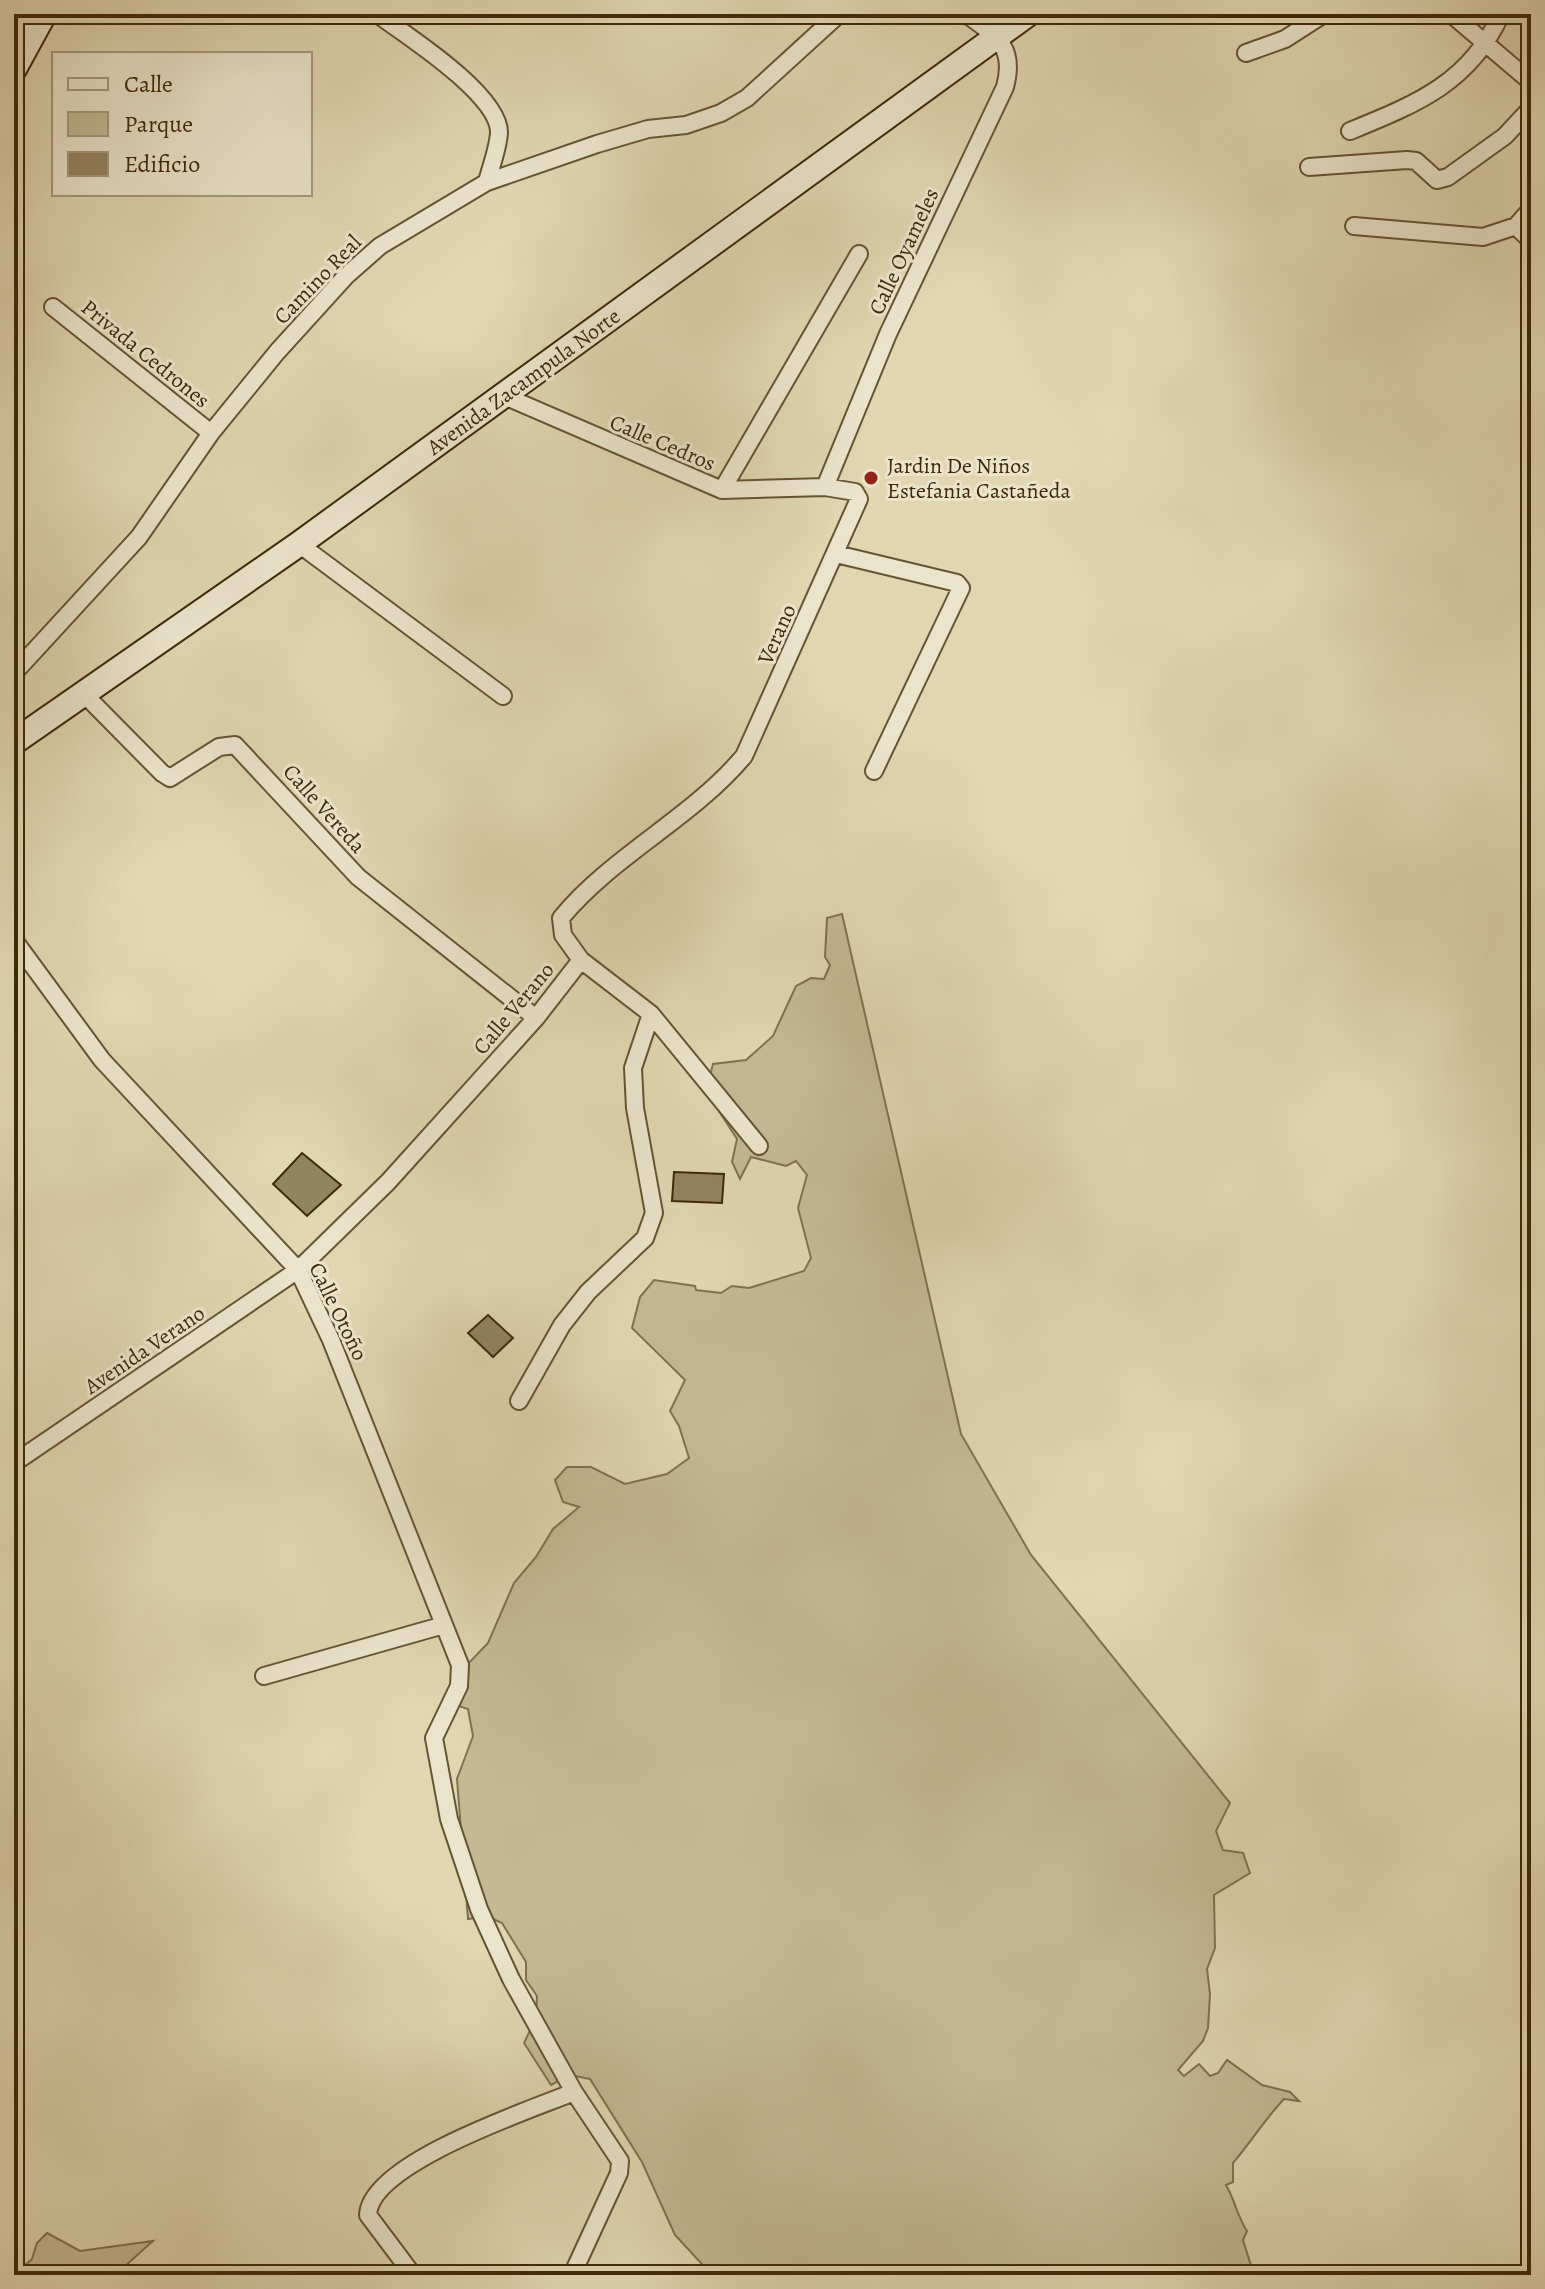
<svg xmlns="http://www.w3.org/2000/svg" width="1545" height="2289" font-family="Alegreya,serif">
  <rect width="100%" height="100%" fill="#e0d6b2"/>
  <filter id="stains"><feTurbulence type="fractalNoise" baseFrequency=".0025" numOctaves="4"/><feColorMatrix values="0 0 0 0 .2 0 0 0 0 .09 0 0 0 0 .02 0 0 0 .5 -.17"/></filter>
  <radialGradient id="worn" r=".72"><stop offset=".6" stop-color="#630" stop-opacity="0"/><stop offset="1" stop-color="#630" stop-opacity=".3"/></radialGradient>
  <path fill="#c4b995" stroke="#817150" stroke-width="2" d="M842,914l119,520 70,121 199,248 -14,28 7,19 20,3 7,20 -36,22 1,53 -8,21 3,25 -2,34 -5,13 -25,29 6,6 15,-12 11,12 8,-3 9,-13 35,25 28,7 9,9 -15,-2c-19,20 -33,43 -51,64v19l-7,3c9,15 11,31 21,46l-4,9 11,35h-542l-37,-40 -33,-73 -52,-83 -20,-4 -19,10 -27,-42 12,-25 1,-22 -11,-16v-18l-24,-39 -15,-7 -19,3 -11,-140 16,-43 -5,-27 -19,-6 15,-35 24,-25 26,-60 22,-26 17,-28 26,-22 -16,-5 -8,-22 12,-13h24l34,17 42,-10 22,-16 -10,-32 -9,-15 15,-31 -53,-52 8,-31 14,-17 41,6 1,4 25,3 11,-7 17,2 55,-17 7,-13 -13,-50 9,-33 -11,-14 -10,5 -35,-9 -11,22 -8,-17 5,-23 -31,-48 7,-27 33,-4 27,-24 23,-50 15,-8 13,1 6,-14 -5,-8 2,-39z
    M47,2233l33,18 73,-10 -38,34h-101l18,-16 5,-16z"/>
  <path fill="#928361" stroke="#3e290a" stroke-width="2" d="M302,1153l39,32 -34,31 -34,-32z
    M674,1172l50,2 -2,29 -50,-2z
    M488,1315l25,23 -20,19 -25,-24z"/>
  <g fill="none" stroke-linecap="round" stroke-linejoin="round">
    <g stroke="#665434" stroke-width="20">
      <path id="street" d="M377,14c29,21 123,81 122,119 -1,16 -8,33 -12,49
        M1451,14l80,68
        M1246,53l39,-14 39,-25
        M1350,131c66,-27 120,-48 151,-117
        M1309,167l98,-7 9,1 21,19 11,-3 57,-41 26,-28
        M1354,226l129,11 33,-11 15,-17
        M1516,226l15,15
        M53,307l158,126
        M825,487l63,-153 117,-247c11,-41 -9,-51 -39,-73
        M722,490l137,-236
        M299,544l204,152
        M836,554l121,29 4,5 -87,183
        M14,673l125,-136 72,-104 66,-81 69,-76 34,-30 107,-64 110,-38 51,-15 38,-4 35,-12 26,-15 92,-84
        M85,695l77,78 8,5 49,-31 16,-2 123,132 178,141
        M14,940l88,120 196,210 33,70 129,325 -1,21 -25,52 15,81 30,90 32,70 63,113 46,69 -1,12 -47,102
        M581,960l70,54 108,132
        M519,1401l43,-76 26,-33 57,-54 9,-25 -19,-105 -2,-40 18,-54
        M14,1463l284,-193 90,-88 148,-164 45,-58 -18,-25 -2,-17c52,-63 130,-99 183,-162l115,-257 -4,-7 -30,-5 -103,3 -220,-95
        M264,1676l180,-51
        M413,2275l-45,-60c2,-52 162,-105 206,-123"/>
    </g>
    <g stroke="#3e290a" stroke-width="28">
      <path id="secondary" d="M14,69l30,-55
        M14,742l285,-198 729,-530"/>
    </g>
    <use href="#street" stroke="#ebe4cd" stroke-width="16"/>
    <use href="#secondary" stroke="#ebe4cd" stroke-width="24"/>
  </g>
  <circle fill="#8f2418" stroke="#ebe4cd" stroke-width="3" cx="871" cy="478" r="8"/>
  <g text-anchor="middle" stroke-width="6" stroke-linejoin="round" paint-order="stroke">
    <g font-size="22" fill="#3e290a" stroke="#ebe4cd">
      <text transform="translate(903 251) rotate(-65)" y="8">Calle Oyameles</text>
      <text transform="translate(317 279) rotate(-46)" y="8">Camino Real</text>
      <text transform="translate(146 353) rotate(39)" y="8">Privada Cedrones</text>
      <text transform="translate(523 381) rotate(-36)" y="8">Avenida Zacampula Norte</text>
      <text transform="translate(663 442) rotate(23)" y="8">Calle Cedros</text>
      <text transform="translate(776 634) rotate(-66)" y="8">Verano</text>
      <text transform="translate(325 808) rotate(48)" y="8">Calle Vereda</text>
      <text transform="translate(513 1008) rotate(-50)" y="8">Calle Verano</text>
      <text transform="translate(339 1311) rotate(64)" y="8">Calle Otoño</text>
      <text transform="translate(144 1349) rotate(-34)" y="8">Avenida Verano</text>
    </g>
    <g font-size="22" fill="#3e290a" stroke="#ebe4cd" text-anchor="start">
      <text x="887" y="473">Jardin De Niños<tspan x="887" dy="25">Estefania Castañeda</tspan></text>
    </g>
  </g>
  <rect width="1545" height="2289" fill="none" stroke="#e0d6b2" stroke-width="48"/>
  <rect x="16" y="16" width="1513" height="2257" fill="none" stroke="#3e290a" stroke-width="4"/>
  <rect x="24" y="24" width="1497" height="2241" fill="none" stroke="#3e290a" stroke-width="2"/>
  <rect x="52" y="52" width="260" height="144" fill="#ebe4cd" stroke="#a6997f" stroke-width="2"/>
  <rect x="68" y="78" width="40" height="12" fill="#ebe4cd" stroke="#a6997f" stroke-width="2"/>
  <text x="124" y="92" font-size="24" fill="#3e290a">Calle</text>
  <rect x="68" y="112" width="40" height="24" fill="#c4b995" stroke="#a6997f" stroke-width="2"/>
  <text x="124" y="132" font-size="24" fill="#3e290a">Parque</text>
  <rect x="68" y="152" width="40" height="24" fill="#928361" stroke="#a6997f" stroke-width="2"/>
  <text x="124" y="172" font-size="24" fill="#3e290a">Edificio</text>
  <rect width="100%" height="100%" filter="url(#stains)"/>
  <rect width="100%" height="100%" fill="url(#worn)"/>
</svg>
